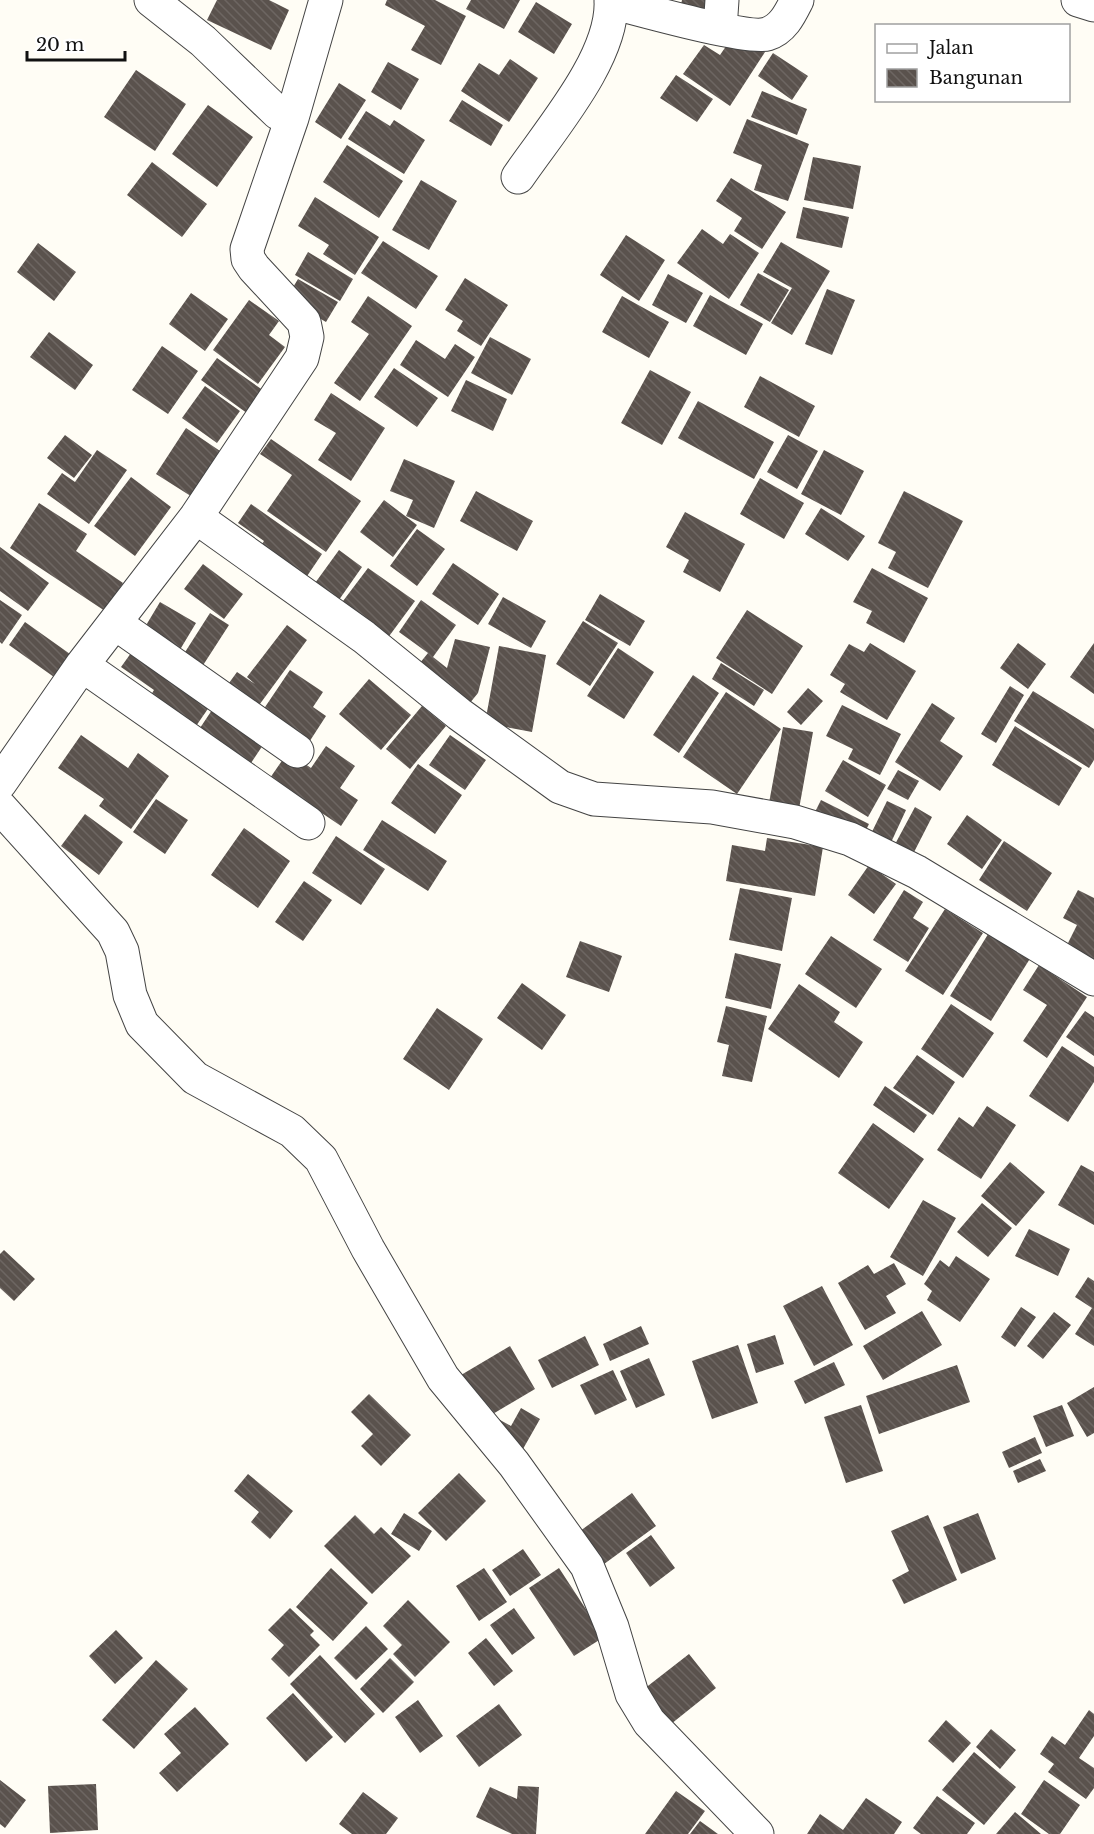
<svg xmlns="http://www.w3.org/2000/svg" width="1094" height="1834" font-family="'Libre Baskerville',serif">
  <defs>
    <pattern id="building-back-hatch" width="6" height="6" patternUnits="userSpaceOnUse" patternTransform="scale(1.5)"><rect width="6" height="6" fill="#5a524d"/><path d="M-1 5l2 2M0 0l6 6M5-1l2 2" fill="none" stroke="#6d6662"/></pattern>
  </defs>
  <rect width="100%" height="100%" fill="#fffdf5"/>
  <path fill="url(#building-back-hatch)" d="M217,0h52l20,10 -18,40 -64,-30z
    M387,0h48l31,16 -25,49 -30,-15 14,-24 -40,-21z
    M471,0h49l-16,29 -38,-20z
    M682,0h30l-5,16 -27,-7z
    M536,2l36,22 -18,30 -36,-22z
    M735,33l30,19 -35,54 -47,-32 21,-29 16,10z
    M773,53l35,23 -16,24 -34,-24z
    M510,59l28,19 -29,44 -48,-31 18,-28 20,12z
    M388,62l31,17 -18,31 -30,-18z
    M136,70l50,34 -31,47 -51,-34z
    M676,75l37,24 -16,23 -37,-24z
    M339,83l27,17 -25,39 -26,-17z
    M762,91l45,18 -10,26 -46,-18z
    M462,100l41,25 -12,21 -42,-25z
    M208,105l45,32 -36,50 -45,-33z
    M366,111l24,15 4,-6 31,20 -21,34 -56,-35z
    M747,119l62,25 -21,57 -34,-11 8,-25 -29,-12z
    M347,145l56,36 -24,37 -56,-36z
    M813,157l48,9 -8,43 -49,-9z
    M152,162l55,42 -25,33 -55,-42z
    M731,178l55,34 -24,37 -28,-18 8,-13 -26,-17z
    M421,180l36,21 -28,49 -37,-20z
    M315,197l64,40 -24,38 -32,-21 6,-9 -31,-19z
    M803,207l46,10 -7,31 -46,-10z
    M702,229l21,15 7,-10 29,19 -30,46 -52,-36z
    M626,235l39,25 -26,41 -39,-26z
    M383,241l55,35 -22,33 -55,-36z
    M781,242l49,29 -38,64 -21,-12 21,-35 -29,-16z
    M38,243l38,29 -22,29 -37,-29z
    M308,252l45,27 -13,22 -45,-26z
    M758,273l31,17 -19,32 -30,-17z
    M668,274l35,19 -17,30 -34,-18z
    M465,278l43,27 -27,41 -24,-15 6,-10 -18,-11z
    M298,279l40,23 -12,20 -40,-23z
    M827,289l28,11 -23,55 -27,-11z
    M191,293l37,26 -23,32 -36,-27z
    M710,295l53,29 -17,31 -53,-29z
    M368,296l44,30 -52,75 -26,-18 35,-49 -18,-12z
    M622,296l47,26 -20,36 -47,-26z
    M249,300l30,21 -10,14 16,12 -27,37 -45,-34z
    M49,332l44,33 -18,25 -45,-33z
    M490,337l41,22 -19,36 -41,-22z
    M416,340l29,19 10,-15 20,13 -27,40 -48,-32z
    M162,346l36,25 -30,43 -36,-24z
    M217,358l50,35 -16,23 -50,-36z
    M394,368l44,30 -21,29 -43,-30z
    M650,370l41,22 -29,53 -41,-22z
    M760,376l55,30 -16,31 -55,-30z
    M466,380l41,19 -14,32 -42,-20z
    M205,386l35,25 -23,32 -35,-25z
    M331,393l54,35 -34,53 -33,-21 18,-27 -22,-13z
    M698,401l76,41 -20,37 -76,-41z
    M186,428l40,27 -29,45 -41,-26z
    M65,435l27,20 -18,23 -27,-20z
    M788,435l30,16 -21,38 -30,-17z
    M271,439l90,62 -35,51 -59,-41 25,-36 -32,-21z
    M97,450l30,20 -38,54 -42,-30 15,-21 13,9z
    M824,450l40,21 -23,44 -40,-21z
    M404,459l51,22 -21,47 -28,-12 7,-16 -23,-9z
    M131,477l40,30 -36,49 -41,-30z
    M760,478l44,25 -20,36 -44,-25z
    M476,491l57,30 -16,30 -57,-30z
    M904,491l59,30 -35,67 -40,-20 8,-16 -18,-9z
    M384,500l33,25 -24,32 -33,-25z
    M39,503l48,31 -11,17 47,32 -18,28 -95,-63z
    M251,504l71,50 -21,31 -46,-31 9,-13 -26,-18z
    M821,508l44,28 -17,25 -43,-27z
    M685,512l60,32 -25,48 -37,-20 6,-12 -23,-13z
    M417,529l28,20 -28,37 -27,-20z
    M0,547l49,36 -21,28 -28,-20z
    M339,550l23,17 -28,40 -24,-17z
    M453,563l46,31 -21,31 -46,-31z
    M203,564l40,30 -19,25 -40,-30z
    M368,568l47,33 -28,38 -47,-34z
    M872,568l56,30 -24,45 -38,-20 6,-12 -19,-9z
    M600,594l45,27 -15,25 -45,-26z
    M503,597l43,24 -15,27 -43,-24z
    M0,600l22,15 -20,29 -2,-2z
    M421,600l35,25 -23,32 14,11 8,-29 35,8 -12,46 -17,21 -50,-40 17,-21 -29,-21z
    M160,602l36,21 -21,35 -36,-21z
    M747,610l56,36 -31,48 -56,-36z
    M210,613l19,12 -31,48 -18,-13z
    M583,621l35,22 -28,43 -34,-22z
    M25,622l45,32 -16,23 -45,-32z
    M287,625l20,15 -56,76 -30,-22 16,-22 18,12 -8,-7z
    M870,643l46,28 -29,49 -47,-28 5,-8 -15,-9 19,-31 15,8z
    M1018,643l28,21 -18,25 -28,-21z
    M1094,643v51l-24,-17z
    M136,646l78,54 -20,29 -45,-31 5,-8 -33,-23z
    M499,646l47,9 -14,77 -47,-9z
    M618,648l36,24 -30,47 -37,-23z
    M721,663l43,27 -10,16 -42,-27z
    M290,670l33,22 -10,15 13,9 -22,34 -47,-31z
    M693,675l26,18 -40,60 -26,-18z
    M369,679l42,36 -30,35 -42,-36z
    M1010,686l14,9 -28,48 -15,-9z
    M808,688l15,13 -22,24 -14,-13z
    M1033,691l61,38v31l-5,8 -75,-47z
    M726,692l55,37 -44,65 -54,-37z
    M932,703l23,15 -15,23 23,15 -23,35 -45,-29z
    M216,704l51,35 -22,33 -51,-35z
    M842,705l59,29 -21,41 -32,-16 5,-10 -27,-13z
    M422,706l24,20 -36,43 -24,-20z
    M1015,726l67,42 -23,38 -67,-41z
    M783,727l30,5 -14,77 -30,-6z
    M81,735l47,33 10,-15 31,23 -38,53 -32,-23 5,-7 -46,-31z
    M450,735l36,25 -21,30 -36,-25z
    M326,746l29,20 -15,22 18,12 -17,26 -71,-48 18,-26 23,16z
    M843,760l43,25 -18,32 -43,-26z
    M418,764l44,31 -27,39 -44,-31z
    M898,770l21,11 -11,19 -21,-11z
    M156,799l32,21 -23,34 -32,-22z
    M821,800l48,24 -8,16 -48,-24z
    M887,801l19,9 -18,39 -20,-9z
    M915,807l17,10 -21,41 -18,-10z
    M85,814l38,28 -24,33 -38,-29z
    M967,815l35,25 -20,29 -35,-25z
    M382,820l65,41 -19,30 -65,-41z
    M244,828l46,33 -32,47 -47,-33z
    M336,836l49,33 -24,36 -49,-32z
    M767,838l56,9 -8,49 -89,-15 6,-36 33,6z
    M1004,841l48,32 -25,38 -48,-31z
    M869,865l27,19 -22,30 -26,-19z
    M304,881l28,19 -29,41 -28,-19z
    M740,888l52,10 -10,53 -53,-11z
    M904,890l19,12 -10,16 16,10 -21,34 -35,-22z
    M1078,890l16,8v74l-28,-25 11,-22 -14,-7z
    M945,909l38,24 -40,62 -38,-24z
    M990,931l41,26 -40,64 -41,-25z
    M831,936l51,33 -26,39 -51,-34z
    M580,941l42,15 -13,36 -43,-15z
    M735,953l46,11 -10,45 -46,-11z
    M1039,965l48,32 -40,61 -24,-17 24,-36 -24,-15z
    M522,983l44,32 -24,35 -45,-32z
    M799,984l41,28 -6,10 29,20 -24,36 -71,-49z
    M951,1004l43,29 -31,45 -42,-29z
    M726,1006l41,10 -15,66 -30,-6 7,-31 -12,-3z
    M437,1008l46,31 -34,51 -46,-31z
    M1085,1011l9,6v39l-28,-19z
    M1062,1046l32,21v15l-26,40 -39,-26z
    M917,1055l38,27 -22,33 -40,-27z
    M885,1086l42,29 -13,18 -41,-28z
    M987,1106l29,19 -35,54 -44,-29 22,-33 14,10z
    M873,1123l51,36 -35,50 -51,-36z
    M1010,1162l35,30 -29,34 -35,-30z
    M1081,1165l13,7v53l-36,-20z
    M923,1200l33,18 -33,58 -33,-19z
    M982,1203l30,25 -24,29 -31,-25z
    M1029,1229l41,20 -12,27 -43,-20z
    M4,1250l31,29 -21,22 -14,-13v-34z
    M956,1256l34,23 -30,43 -33,-22 5,-9 -8,-7 16,-24 9,7z
    M894,1263l12,21 -20,12 10,17 -31,17 -27,-47 30,-18 6,9z
    M1088,1277l6,4v65l-19,-12 17,-26 -17,-11z
    M822,1286l31,59 -39,21 -31,-60z
    M1021,1307l15,10 -21,30 -14,-10z
    M922,1311l20,34 -59,35 -20,-34z
    M1054,1312l17,13 -28,34 -16,-13z
    M641,1326l8,18 -39,17 -7,-17z
    M775,1335l9,29 -28,9 -9,-29z
    M585,1336l14,29 -47,23 -14,-28z
    M738,1345l20,58 -46,16 -20,-58z
    M510,1346l25,43 -54,32 -25,-43z
    M649,1358l16,37 -29,13 -16,-37z
    M834,1362l11,23 -40,19 -11,-23z
    M957,1365l13,37 -91,32 -13,-38z
    M613,1370l14,30 -32,15 -15,-30z
    M1094,1387v46l-7,4 -20,-34z
    M369,1394l42,41 -30,31 -20,-20 12,-12 -22,-22z
    M861,1405l22,66 -37,12 -22,-66z
    M1062,1405l12,31 -28,11 -13,-31z
    M521,1408l19,11 -21,37 -26,-40 18,10z
    M1035,1437l7,16 -33,15 -7,-16z
    M1040,1459l6,12 -28,12 -5,-12z
    M459,1473l27,28 -40,40 -28,-28z
    M248,1474l45,37 -23,28 -19,-17 8,-10 -25,-21z
    M632,1493l24,33 -56,41 -24,-33z
    M404,1513l28,18 -13,20 -28,-17z
    M978,1513l18,46 -35,15 -18,-47z
    M355,1515l19,19 7,-7 30,29 -39,38 -48,-48z
    M928,1515l29,65 -53,24 -12,-24 17,-9 -18,-40z
    M651,1535l24,33 -25,19 -24,-34z
    M523,1549l18,26 -31,21 -18,-26z
    M331,1568l37,35 -35,38 -37,-34z
    M484,1568l23,34 -28,19 -23,-35z
    M559,1568l45,69 -30,19 -45,-68z
    M408,1600l42,42 -35,35 -22,-23 9,-9 -19,-19z
    M290,1608l24,23 -4,4 10,10 -31,32 -18,-18 13,-14 -16,-15z
    M514,1608l21,30 -23,17 -22,-30z
    M366,1626l22,23 -32,31 -22,-22z
    M116,1630l27,28 -28,26 -26,-28z
    M486,1638l27,33 -19,15 -26,-33z
    M689,1654l27,34 -45,36 -27,-35z
    M320,1655l55,59 -30,29 -55,-59z
    M390,1658l24,24 -31,31 -23,-24z
    M156,1660l32,29 -54,60 -32,-29z
    M293,1693l40,44 -27,25 -40,-44z
    M418,1700l25,36 -23,17 -25,-36z
    M499,1704l23,31 -43,32 -23,-31z
    M195,1707l34,37 -52,48 -18,-19 22,-20 -17,-19z
    M1089,1710l5,4v22l-15,22 15,10v20l-8,11 -38,-27 6,-8 -14,-10 12,-18 13,9z
    M946,1720l25,23 -18,20 -25,-22z
    M991,1729l25,21 -16,19 -24,-22z
    M974,1752l42,35 -32,38 -42,-35z
    M0,1780l26,20 -21,28 -5,-4z
    M1044,1780l36,25 -20,29h-11l-28,-20z
    M96,1784l2,46 -48,3 -2,-47z
    M518,1786l21,1 -3,47h-24l-36,-17 14,-30 27,12z
    M676,1791l29,20 -17,23h-43z
    M363,1792l35,26 -12,16h-34l-13,-10z
    M937,1796l38,27 -8,11h-46l-8,-6z
    M866,1798l36,24 -8,12h-87l13,-20 23,16z
    M1015,1812l26,22h-45z
    M700,1821l18,13h-28z"/>
  <g fill="none" stroke-linecap="round" stroke-linejoin="round">
    <g stroke="#444" stroke-width="35">
      <path id="minor" d="M151,0l52,41 75,72 14,5 34,-118
        M1078,0l16,5
        M611,2c27,7 137,38 156,32 16,-5 23,-20 30,-34
        M720,29l2,-29
        M518,177c32,-47 96,-120 93,-177
        M196,517l168,120 95,77 101,73 34,12 118,8 83,15 55,17 67,33 177,107
        M115,623l182,128
        M82,665l226,158
        M0,783l82,-118 114,-148 106,-159 5,-21 -3,-15 -50,-54 -6,-9 -1,-10 45,-131
        M0,807l113,125 9,19 8,44 12,29 53,54 97,53 29,28 47,90 75,129 71,86 73,102 25,61 20,67 17,28 108,112"/>
    </g>
    <use href="#minor" stroke="#fff" stroke-width="33"/>
  </g>
  <rect x="875" y="24" width="195" height="78" fill="#ffffff" stroke="#a0a0a0" stroke-width="1.5"/>
  <rect x="887" y="44" width="30" height="9" fill="#ffffff" stroke="#a0a0a0" stroke-width="1.5"/>
  <text x="929" y="54" font-size="18" fill="#111111">Jalan</text>
  <rect x="887" y="69" width="30" height="18" fill="url(#building-back-hatch)" stroke="#a0a0a0" stroke-width="1.5"/>
  <text x="929" y="84" font-size="18" fill="#111111">Bangunan</text>
  <path d="M27 51v9h98v-9" fill="none" stroke="#111111" stroke-width="3"/>
  <text x="36" y="51" font-size="18" fill="#111111" stroke="#ffffff" stroke-width="4.5" paint-order="stroke">20 m</text>
</svg>
